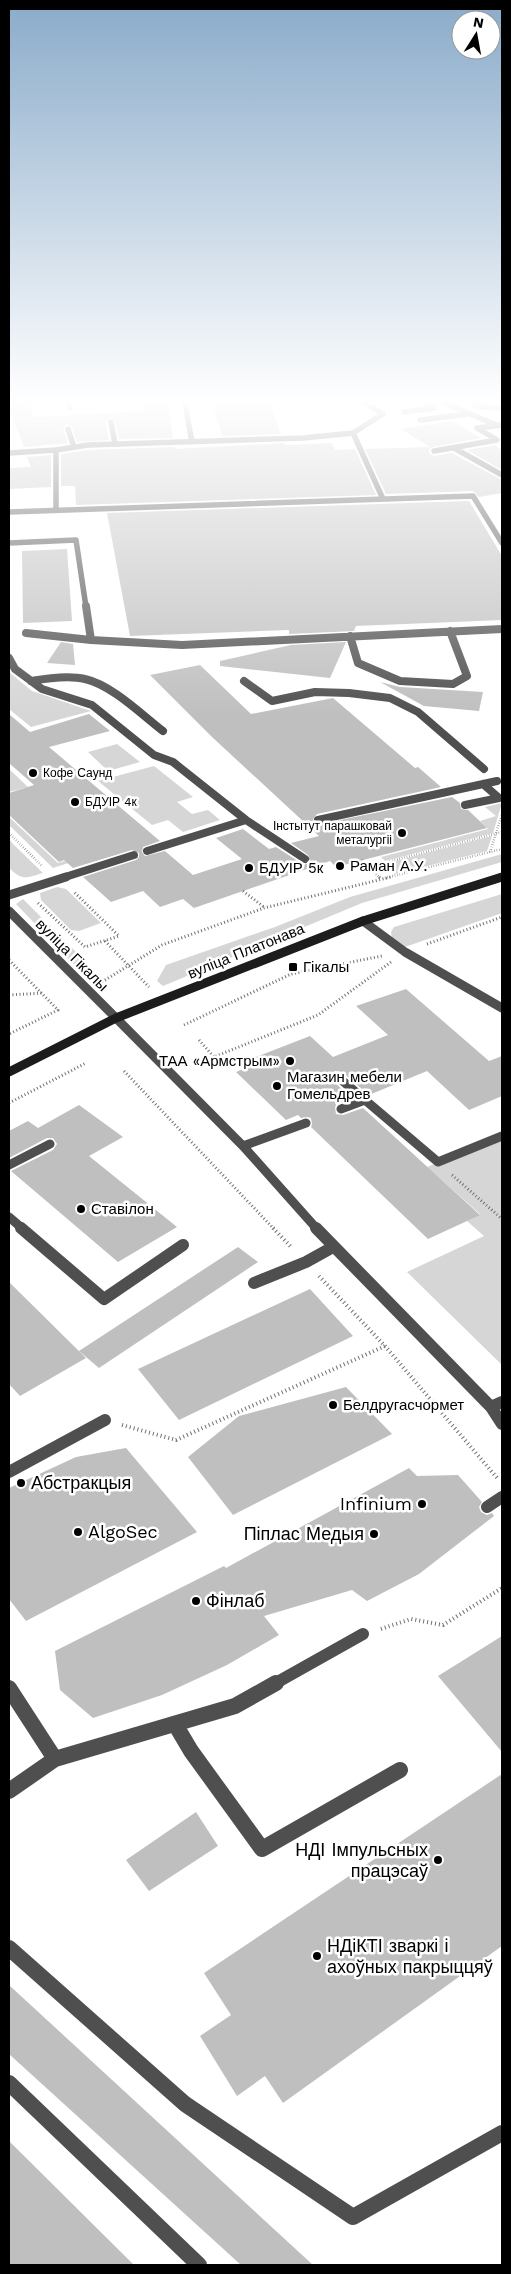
<svg xmlns="http://www.w3.org/2000/svg" width="511" height="2274" font-family="'Work Sans',sans-serif">
  <rect width="100%" height="100%" fill="#fff"/>
  <path fill="#d6d6d6" d="M9,672l23,19 59,20 -60,16 -22,-18z
    M117,744l23,18 -32,9 -20,-19z
    M154,766l39,31 -16,5 15,12 16,-4 12,10 -37,12 -15,-12 -16,5 -54,-44z
    M9,769l19,18 -19,5z
    M502,803l-9,30 -108,28 -4,-4 107,-28 -8,-8 16,-5 -11,-9z
    M9,817l49,46 38,-12 3,2 -46,15 -44,-43z
    M492,836l-5,15 -92,23 -11,-10z
    M9,839l4,5 30,29c-18,5 -20,8 -34,-5z
    M502,854v8l-140,41 -199,83 -6,-5 9,-16 109,-38 75,-30z
    M57,887l9,2 35,34 -22,8 -8,-1 -30,-30 -1,-7z
    M502,894v19l-97,34 -13,-9 -1,-6 3,-5z
    M23,899l67,67 4,8 -5,6 -73,-76z
    M502,1136v229l-95,-93 77,-36 -17,-15 13,-7 -53,-47z"/>
  <path fill="#bfbfbf" d="M9,398h18l7,19 109,-6 -1,-13h25l6,40 -54,1 -4,-18 -4,-4 -5,5 3,18 -32,2 -5,-15 -5,-3 -4,5 5,14 -44,4 -15,-38z
    M211,398h57l13,36 -59,2z
    M452,421l29,17 -48,9 -4,3 1,4 4,2 18,-3 50,27v13l-23,4 -6,-6 -87,3 -21,-45 65,-2 -29,-18z
    M284,443l1,2 47,-2 3,7 20,-1 21,46 -300,10 -1,-19h-14v-32l27,-4 86,-3 1,2z
    M495,445l7,5v20l-35,-20z
    M51,455v32l-42,2v-21l22,-1 -4,-10z
    M469,501l33,55v64l-146,6 -2,5 -65,3v-4l-159,6 -23,-123z
    M67,549l5,72 -49,2 -1,-72z
    M61,642l12,2 2,21 -28,-2z
    M346,642l-16,36 -110,-12v-5l71,-16z
    M200,665l51,49 82,-16 82,70 3,-1 23,20 -124,27 -4,5 3,6 136,-28 8,6 1,6 7,1 19,18 -151,39 -6,-6 -136,47 -11,-9 -23,8 -17,-16 -32,11 -28,-25 53,-17 3,-3v-4l-7,-3 -59,18 -9,-8 -5,2 -50,-47v-22l25,-8 -25,-22v-49l21,18 59,-18 21,17 -61,16 111,94 -17,6 -1,5 3,4 20,-5 28,24 49,-16 -26,-21 27,-9 26,20 7,-2 28,18 6,-3 -2,-7 -17,-12 28,-7 -107,-99 -62,-62z
    M380,682l20,5 83,5 -4,19 -55,-5z
    M406,989l83,72 13,-5v40l-33,14 -42,-39 -58,24 -27,-23 -7,-1 -3,4 2,7 18,16 -16,6 -1,4 1,6 7,1 20,-7 117,107 -52,24 -117,-112 1,-3 -1,-6 -4,-1 -6,1 -3,-3 -12,5 -50,-48 25,-10 -5,-5 54,-21 23,21 55,-22 -32,-29z
    M79,1105l44,32 -34,19 88,71 -59,35 -107,-91 42,-21 4,-6 -4,-6h-6l-38,20v-27l19,-10 10,7z
    M238,1247l20,15 -159,106 -20,-17z
    M9,1282l77,76 -66,38 -11,-12z
    M310,1289l43,47 -174,84 -41,-51z
    M346,1387l46,47 -159,81 -45,-58 51,-41z
    M126,1448l71,84 -171,89 -17,-22v-111l67,-31z
    M409,1468l8,8 41,-1 24,27 -3,5 2,5 6,3 5,-2 2,3 -75,58 -52,27 -15,-11 -88,26 15,19 -52,30 -65,30 -69,23 -33,-28 -5,-39 169,-85 2,2z
    M502,1636v116l-64,-76z
    M502,1774v172l-219,157 -18,-27 -28,20 -37,-60 31,-21 -27,-42z
    M196,1812l22,34 -69,45 -23,-31z
    M9,1985l304,280h-72l-232,-211z
    M9,2141l125,124h-125z"/>
  <g fill="none" stroke-linecap="round" stroke-linejoin="round">
    <path stroke="#717171" stroke-width="2.5" stroke-dasharray="0.5 2" stroke-linecap="butt" d="M9,833l33,33
      M490,852l12,-38
      M362,860l18,18
      M368,867l134,-35
      M385,878l117,-29"/>
    <path stroke="#717171" stroke-width="3" stroke-dasharray="1 2.5" stroke-linecap="butt" d="M379,877l2,2
      M243,891l21,16
      M38,903l47,44 34,-11 -45,-44
      M105,941l44,46
      M427,944l75,-27
      M9,960l49,50 -49,24
      M102,982l60,-37 102,-37 127,-31
      M9,995l33,-2
      M184,1025l107,-51 91,-18
      M199,1040l15,17 104,-42 73,-53
      M124,1071l150,158
      M9,1103l77,-40
      M452,1175l50,44"/>
    <path stroke="#717171" stroke-width="4" stroke-dasharray="1 3" stroke-linecap="butt" d="M273,1228l19,20
      M319,1276l66,70 113,133
      M122,1425l54,15 209,-94
      M381,1629l30,-10 32,6 59,-37"/>
    <path stroke="#4f4f4f" stroke-width="5.5" d="M65,398l5,10
      M184,398l8,44
      M433,398l63,27
      M485,402l-12,2 8,3 21,1
      M404,412l31,-4 -8,-5 11,-3
      M420,420l47,-6
      M111,422l4,22
      M68,429l6,18
      M353,433l30,-19 -25,-16
      M454,448l48,27
      M434,451l63,-11 -20,-12 25,-3
      M9,453l47,-3
      M56,510v-60l32,-5 215,-7 50,-5 30,66
      M9,512l464,-16 29,47
      M9,543l67,-3 10,67"/>
    <path stroke="#4f4f4f" stroke-width="8" d="M86,606l5,34
      M26,633l65,7 91,5 320,-16
      M350,636l8,27 42,18 53,3 14,-8 -17,-45
      M9,658l6,11 27,20 50,16 62,50 19,7 73,58 59,39
      M31,681c17,-3 38,-6 54,-2 27,6 57,36 78,52
      M244,681l28,20 43,-9 34,1 41,5 28,14 66,57
      M465,805l34,-7 -16,-14
      M318,820l179,-39
      M147,851l99,-31
      M62,878l72,-23"/>
    <path stroke="#4f4f4f" stroke-width="9" d="M9,895l57,-18
      M363,921l42,31 97,56
      M116,1018l127,128 74,83
      M338,1077l100,85 64,-26
      M341,1109l24,-9
      M243,1146l63,-23
      M9,1165l41,-21
      M9,1217l14,12"/>
    <path stroke="#4f4f4f" stroke-width="12" d="M21,1228l83,71 79,-54
      M316,1228l175,179 11,17
      M254,1283l52,-21 27,-15
      M491,1407l11,-5
      M9,1472l96,-52
      M487,1507l15,-10
      M274,1684l89,-50"/>
    <path stroke="#4f4f4f" stroke-width="16" d="M9,1688l46,71
      M175,1724l16,27 71,98 138,-79
      M9,1791l46,-32 180,-53 41,-23
      M9,1948l176,156 168,113 149,-84
      M9,2083l190,182"/>
    <path stroke="#4f4f4f" stroke-width="9" d="M9,911l107,107"/>
    <path stroke="#1c1c1c" stroke-width="8" d="M499,878l3,-1"/>
    <path stroke="#1c1c1c" stroke-width="9" d="M9,1072l107,-54 247,-97 139,-44"/>
  </g>
  <linearGradient id="sky" x2="0" y2="1"><stop stop-color="#8aabca"/><stop offset="0.56" stop-color="#fff"/><stop offset="1" stop-color="#fff" stop-opacity="0"/></linearGradient>
  <rect width="511" height="716" fill="url(#sky)"/>
  <g fill="#000" stroke="#fff" stroke-width="2">
    <circle cx="33" cy="773" r="5"/>
    <circle cx="75" cy="802" r="5"/>
    <circle cx="402" cy="833" r="5"/>
    <circle cx="340" cy="866" r="5"/>
    <circle cx="249" cy="868" r="5"/>
    <rect x="288" y="962" width="10" height="10" rx="2.5"/>
    <circle cx="290" cy="1061" r="5"/>
    <circle cx="277" cy="1086" r="5"/>
    <circle cx="81" cy="1209" r="5"/>
    <circle cx="333" cy="1405" r="5"/>
    <circle cx="21" cy="1483" r="5"/>
    <circle cx="422" cy="1504" r="5"/>
    <circle cx="78" cy="1532" r="5"/>
    <circle cx="374" cy="1534" r="5"/>
    <circle cx="196" cy="1601" r="5"/>
    <circle cx="438" cy="1860" r="5"/>
    <circle cx="317" cy="1956" r="5"/>
  </g>
  <g text-anchor="middle" stroke-width="5" stroke-linejoin="round" paint-order="stroke">
    <g font-size="12" fill="#000" stroke="#fff" text-anchor="start">
      <text x="43" y="777">Кофе Саунд</text>
      <text x="85" y="806">БДУІР 4к</text>
      <text x="392" y="830" text-anchor="end">Інстытут парашковай<tspan x="392" dy="14">металургіі</tspan></text>
    </g>
    <g font-size="15" fill="#000" stroke="#fff" text-anchor="start">
      <text x="350" y="871">Раман А.У.</text>
      <text x="259" y="873">БДУІР 5к</text>
      <text x="303" y="972">Гікалы</text>
      <text x="280" y="1066" text-anchor="end">ТАА «Армстрым»</text>
      <text x="287" y="1082">Магазин мебели<tspan x="287" dy="17">Гомельдрев</tspan></text>
      <text x="91" y="1214">Ставілон</text>
      <text x="343" y="1410">Белдругасчормет</text>
    </g>
    <g font-size="15" fill="#000" stroke="#fff">
      <text transform="translate(246 951) rotate(-22)" y="5">вуліца Платонава</text>
      <text transform="translate(72 955) rotate(45)" y="5">вуліца Гікалы</text>
    </g>
    <g font-size="18" fill="#000" stroke="#fff" text-anchor="start">
      <text x="31" y="1489">Абстракцыя</text>
      <text x="412" y="1510" text-anchor="end">Infinium</text>
      <text x="88" y="1538">AlgoSec</text>
      <text x="364" y="1540" text-anchor="end">Піплас Медыя</text>
      <text x="206" y="1607">Фінлаб</text>
      <text x="428" y="1856" text-anchor="end">НДІ Імпульсных<tspan x="428" dy="21">працэсаў</tspan></text>
      <text x="327" y="1952">НДіКТІ зваркі і<tspan x="327" dy="21">ахоўных пакрыццяў</tspan></text>
    </g>
  </g>
  <rect width="511" height="2274" fill="none" stroke="#000000" stroke-width="20"/>
  <g transform="translate(476 35) rotate(11)"><circle r="24" fill="#ffffff" stroke="#999999"/>
  <path d="M0-4L9 19L0 12L-9 19Z" fill="#000000"/>
  <text y="-8" font-size="14" font-weight="bold" text-anchor="middle" fill="#000000">N</text>
  </g>
</svg>
